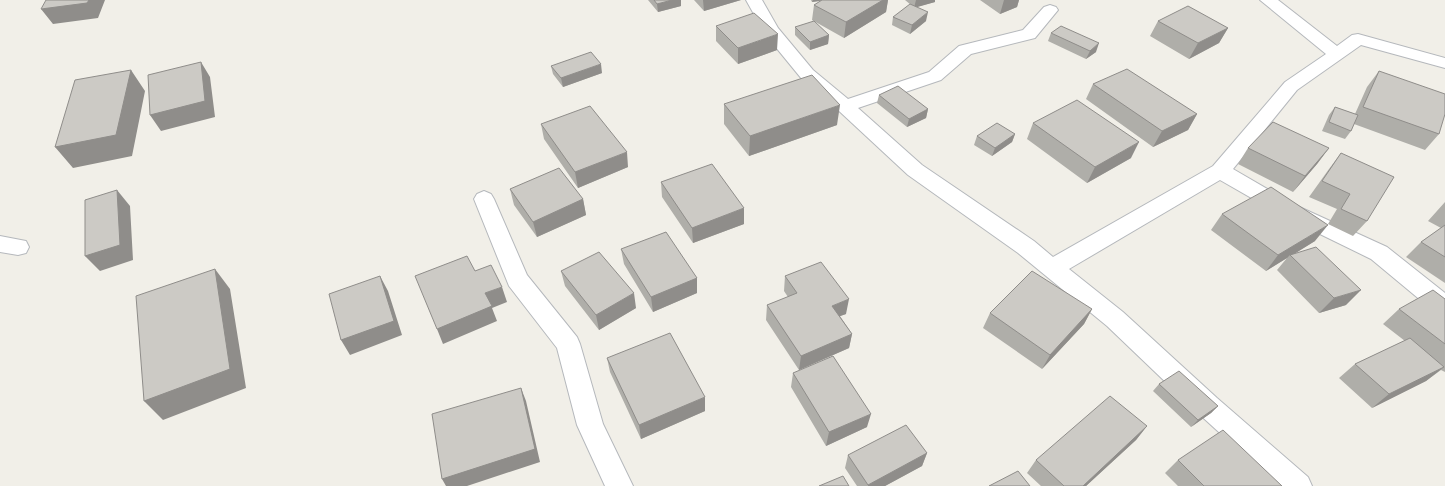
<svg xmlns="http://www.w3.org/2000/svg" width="1445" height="486" font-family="Karla,sans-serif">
  <rect width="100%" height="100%" fill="#f1efe8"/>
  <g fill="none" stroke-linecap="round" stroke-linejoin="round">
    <g stroke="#b5b8bc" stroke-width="2">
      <path id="minor" d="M746,0h16l16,28 35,42 35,29 81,-27 30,-26 64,-16 21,-23 6,-2 6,2 2,3 -23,28 -64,16 -30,26 -83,28 64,57 112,76 19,16 160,-91 72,-84 41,-28 -66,-54h18l59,46 15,-11 6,-1 87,24v10l-84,-23 -64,45 -64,79 62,36 92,42 58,46v22l-9,-2 -65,-54 -90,-44 -61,-35 -151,89 54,43 94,86 91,79 4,9h-34l-79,-72 -92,-88 -89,-73 -110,-78 -70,-65 -37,-32 -36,-44z
        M484,191l7,3 3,5 33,76 50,62 3,7 23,80 30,62h-28l-28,-61 -20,-77 -48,-62 -35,-87 3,-5z
        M0,236l26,5 3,6 -3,6 -8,2 -18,-3z"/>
    </g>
    <use href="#minor" fill="#fff" fill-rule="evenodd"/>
  </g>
  <path fill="#afaea9" d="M648,0h33v6l-23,6z
    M694,0h47l-37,11z
    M811,0h77l-2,12 -42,26 -32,-18 2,-15 7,-4 -9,1z
    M905,0h30v2l-19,5 10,14 -16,13 -18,-9 1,-8 18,-12z
    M980,0h40h-1l-2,7 -17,7z
    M1158,21l70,7 -9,15 -30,16 -39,-23z
    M716,26l61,24 -39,14 -22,-23z
    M795,27l34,8 -1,9 -18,6 -15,-15z
    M1051,33l45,19 -10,7 -38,-18z
    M551,66l51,7 -39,14 -10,-13z
    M1379,71l60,63 -14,16 -71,-26 -3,7 -6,8 -23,-8 7,-16 6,-8 20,7 12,-27z
    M1093,84l104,30 -9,16 -35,17 -67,-48z
    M879,95l49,14 -2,9 -19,9 -30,-24z
    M724,104l113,21 -88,31 -25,-32z
    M1033,123l98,35 -44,25 -60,-44z
    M541,124l87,43 -50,21 -34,-49z
    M1015,134l-3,8 -20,14 -18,-11 3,-9z
    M1248,148h81l-12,16 -24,28 -55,-28z
    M1341,153l26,68 -14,15 -25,-12 9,-15 -28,-12 20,-28z
    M661,182l83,42 -51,19 -31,-46z
    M510,189l73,10 3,16 -49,22 -23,-32z
    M1445,202v81l-39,-26 15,-15 20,-14 -13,-7z
    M1222,214l93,27 -20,12 51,52 -27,8 -42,-43 10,-12 -21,13 -55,-41z
    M621,249l76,29v15l-44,19 -29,-48z
    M561,271l75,37 -37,22 -34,-44z
    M785,276l61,38 -6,2 12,18 -3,14 -50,22 -33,-50 1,-15 21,-8 -4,-6z
    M1445,299v73l-4,-2 -15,11 -54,27 -33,-30 16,-14 50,-23 -22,-17 16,-15z
    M1092,309l-8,15 -42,45 -59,-41 7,-15z
    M607,358l98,53 -64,28 -31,-67z
    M793,373l74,54 -41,19 -35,-59z
    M1159,384l59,22 -7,7 -20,14 -38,-36z
    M1147,426l-11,14 -50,46h-45l-14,-13 9,-13z
    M927,453l-5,13 -37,20h-28l-12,-18 3,-13z
    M1178,460l104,26h-104l-13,-13z"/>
  <path fill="#8f8d8a" d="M89,0h16l-7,18 -45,6 -12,-15z
    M672,0h9v6l-23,6 -1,-8z
    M703,0h38l-37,11z
    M813,0h12l-13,2z
    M883,0h5l-2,12 -42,26 2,-16z
    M916,0h19v2l-21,6z
    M1004,0h16h-1l-2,7 -17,7z
    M928,12l-2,9 -16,13 2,-9z
    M1228,28l-9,15 -30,16 9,-16z
    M778,34l-1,16 -39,14v-16z
    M829,35l-1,9 -18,6v-8z
    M1099,43l-3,9 -10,7 4,-8z
    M201,62l9,15 5,40 -54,14 -11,-16z
    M601,64l1,9 -39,14 -2,-9z
    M131,70l14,21 -13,65 -59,12 -18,-21z
    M840,105l-3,20 -88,31 1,-20z
    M928,109l-2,9 -19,9 2,-8z
    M1197,114l-9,16 -35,17 9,-16z
    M1015,134l-3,8 -20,14 3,-8z
    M1139,142l-8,16 -44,25 8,-16z
    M1329,148l-12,16 -24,28 12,-16z
    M627,152l1,15 -50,21 -3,-16z
    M117,190l13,16 3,54 -33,11 -15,-15z
    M583,199l3,16 -49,22 -4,-15z
    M744,208v16l-51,19 -1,-15z
    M1328,225l-13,16 -24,15 -1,-1 -3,3 -21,13 12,-16z
    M215,269l15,20 16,99 -83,32 -19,-19z
    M380,276l8,15 14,44 -52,20 -9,-15z
    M697,278v15l-44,19 -2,-15z
    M502,287l5,15 -15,6 5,13 -54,23 -6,-15 48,-36z
    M1361,290l-15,15 -27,8 15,-15z
    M634,293l2,15 -37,22 -3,-15z
    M849,299l-3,15 -17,6 3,-14z
    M1092,309l-8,15 -42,45 8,-14z
    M852,334l-3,14 -50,22 2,-14z
    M1444,367l-18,14 -54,27 17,-14z
    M521,388l5,13 14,61 -73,24h-21l-4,-7z
    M705,397v14l-64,28 -2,-14z
    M1218,406l-7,7 -20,14 7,-7z
    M871,414l-4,13 -41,19 3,-14z
    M1147,426l-11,14 -50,46h-3z
    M927,453l-5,13 -37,20h-17v-1z"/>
  <path fill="#cccac5" stroke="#8f8d8a" d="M46,0h43l-2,3 -46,6z
    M654,0h18l-15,4z
    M822,0h61l-37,22 -32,-17z
    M910,4l18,8 -16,13 -19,-8z
    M1188,6l40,22 -30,15 -40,-22z
    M754,13l24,21 -40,14 -22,-22z
    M814,21l15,14 -19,7 -15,-15z
    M1061,26l38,17 -9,8 -39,-18z
    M591,52l10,12 -40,14 -10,-12z
    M201,62l4,39 -55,14 -2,-40z
    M1127,69l70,45 -35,17 -69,-47z
    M131,70l-15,65 -61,12 20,-67z
    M1379,71l66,23v20l-6,20 -76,-27z
    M812,75l28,30 -90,31 -26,-32z
    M898,86l30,23 -19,10 -30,-24z
    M1077,100l62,42 -44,25 -62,-44z
    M590,106l37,46 -52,20 -34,-48z
    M1335,107l23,8 -7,16 -22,-9z
    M1273,122l56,26 -24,28 -57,-28z
    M997,123l18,11 -20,14 -18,-12z
    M1341,153l53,24 -27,44 -26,-12 9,-15 -28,-13z
    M712,164l32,44 -52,20 -31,-46z
    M559,168l24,31 -50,23 -23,-33z
    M1271,187l57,38 -50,30 -56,-41z
    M117,190l3,55 -35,11v-56z
    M1445,225v32l-24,-15z
    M666,232l31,46 -46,19 -30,-48z
    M1316,247l45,43 -27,8 -44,-43z
    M599,252l35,41 -38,22 -35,-44z
    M467,256l8,15 16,-6 11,22 -17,6 7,13 -55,23 -22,-53z
    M821,262l28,37 -17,7 20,28 -51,22 -34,-51 30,-12 -12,-17z
    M215,269l15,100 -86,32 -8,-105z
    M1032,271l60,38 -42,46 -60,-42z
    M380,276l14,45 -53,19 -12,-46z
    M1433,290l12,9v45l-46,-35z
    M670,333l35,64 -66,28 -32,-67z
    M1410,338l34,29 -55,27 -34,-30z
    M833,356l38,58 -42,18 -36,-59z
    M1179,371l39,35 -20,14 -39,-36z
    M521,388l14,61 -93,30 -10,-65z
    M1110,396l37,30 -64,60h-19l-28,-26z
    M906,425l21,28 -59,32 -20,-30z
    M1223,430l59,56h-78l-26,-26z
    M1018,471l12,15h-41z
    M843,476l6,10h-30z"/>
</svg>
